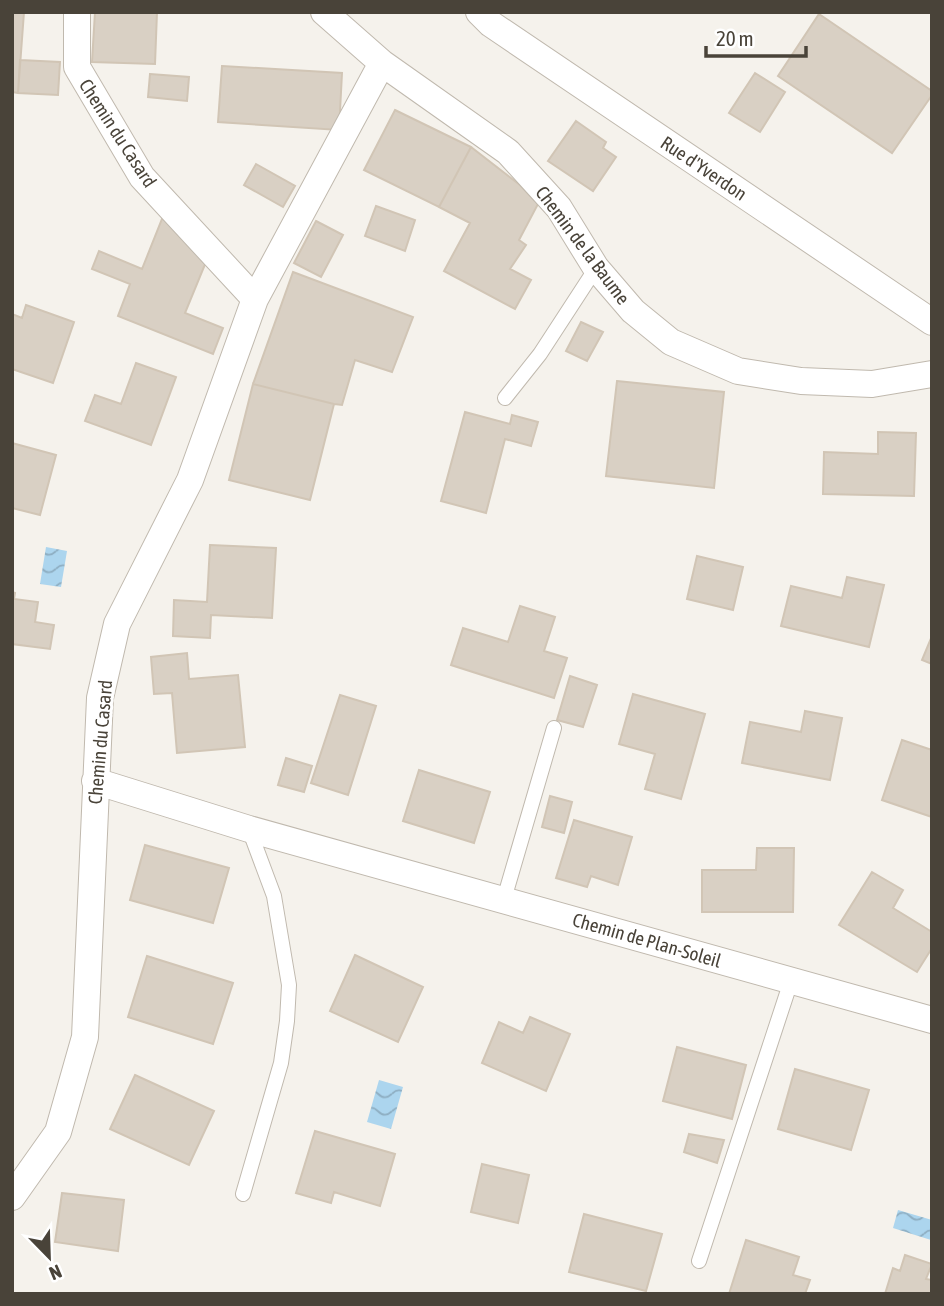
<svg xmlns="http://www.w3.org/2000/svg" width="944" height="1306" font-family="'Asap Condensed',sans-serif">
  <defs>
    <pattern id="water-waves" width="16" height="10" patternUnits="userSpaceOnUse" patternTransform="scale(1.75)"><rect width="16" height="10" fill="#acd5ee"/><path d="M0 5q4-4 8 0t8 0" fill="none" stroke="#8eaec2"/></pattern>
  </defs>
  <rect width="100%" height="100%" fill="#f5f2ec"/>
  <path fill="url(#water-waves)" d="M46,547l21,4 -6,36 -21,-3z
    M379,1080l24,7 -12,42 -24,-7z
    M898,1210l34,10 -1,20 -38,-12z"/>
  <path fill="#d9d0c4" stroke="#d1c5b5" stroke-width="2" d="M12,12h12l-6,81 -6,-1z
    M95,12h62l-2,52 -63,-2z
    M819,14l113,77v4l-40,58 -114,-77z
    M20,60l40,2 -2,33 -40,-2z
    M222,66l120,7 -3,57 -121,-8z
    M755,73l30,19 -25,40 -31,-19z
    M150,74l39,3 -2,24 -39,-4z
    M395,110l76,37 -32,60 -75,-37z
    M576,121l30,21 -3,6 13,9 -23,34 -45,-30z
    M471,147l49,38 18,19 -19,36 7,5 -16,24 21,11 -16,29 -71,-38 26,-48 -31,-16z
    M256,164l39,22 -12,21 -39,-22z
    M376,206l39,14 -10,31 -40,-15z
    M164,214l42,48 -21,51 38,15 -10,26 -95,-38 12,-32 -38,-15 7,-18 43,18z
    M316,221l27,14 -22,42 -27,-14z
    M293,272l120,45 -21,55 -37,-12 -13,45 -8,-1 -81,-20z
    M26,305l48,17 -21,61 -41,-14v-55l10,4z
    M581,322l22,10 -16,29 -21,-10z
    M136,363l40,14 -25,68 -66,-24 10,-26 26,9z
    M617,381l107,11 -10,96 -108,-12z
    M253,384l81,20 -24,96 -81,-20z
    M465,412l45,12 2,-9 26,7 -7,24 -26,-7 -19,74 -45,-12z
    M878,432l38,1 -2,63 -91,-2 1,-42 54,2z
    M12,443l44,12 -16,60 -28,-7z
    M210,545l66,3 -4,70 -61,-3 -1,23 -37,-2 1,-36 33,2z
    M697,556l46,11 -10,43 -46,-11z
    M847,577l37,8 -15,62 -88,-21 10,-40 51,12z
    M12,592l3,1 -1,6 24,3 -3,20 19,3 -4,24 -38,-5z
    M520,606l35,11 -11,34 23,7 -13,40 -103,-33 12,-37 45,14z
    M932,636v28l-10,-4z
    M187,653l2,26 49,-4 7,72 -68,6 -5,-60 -18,1 -3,-37z
    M570,676l27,9 -14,42 -26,-7z
    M633,694l72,20 -24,85 -36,-10 10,-35 -36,-10z
    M340,695l36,11 -28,89 -37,-12z
    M805,711l37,7 -12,62 -88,-17 8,-41 51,10z
    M902,740l30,10v67l-50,-17z
    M286,758l26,8 -8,26 -26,-7z
    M419,770l71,22 -16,51 -71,-22z
    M550,796l22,6 -8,31 -22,-6z
    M574,820l58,17 -14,48 -27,-9 -4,11 -31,-9z
    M145,845l84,23 -16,55 -83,-23z
    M757,848h37l-1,64h-91v-42h54z
    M872,872l31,18 -10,18 39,24v16l-15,24 -78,-47z
    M355,955l68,32 -25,55 -68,-31z
    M147,956l86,27 -20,61 -85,-27z
    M530,1017l40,17 -24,57 -64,-28 17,-41 24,11z
    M677,1047l69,18 -14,54 -69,-18z
    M795,1069l74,21 -18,60 -73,-21z
    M135,1075l79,36 -25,54 -79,-36z
    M315,1131l80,23 -15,52 -46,-14 -3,11 -35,-10z
    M689,1134l35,6 -7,23 -33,-11z
    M482,1164l47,11 -11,48 -47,-11z
    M62,1193l62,7 -6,51 -63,-9z
    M584,1214l78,20 -16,57 -77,-19z
    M746,1240l53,17 -6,18 17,5 -5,14h-76z
    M905,1255l27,9 -6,15 6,1v14h-47l8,-26 7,3z"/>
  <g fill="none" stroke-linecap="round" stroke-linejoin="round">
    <g stroke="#c0b9ae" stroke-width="16">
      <path id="service" d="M505,398l35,-44 56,-86
        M504,899l50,-171
        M243,1194l38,-131 6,-42 2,-36 -15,-89 -25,-67
        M699,1261l92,-280"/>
    </g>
    <g stroke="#c0b9ae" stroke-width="28">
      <path id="minor" d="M77,12v55l65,110 113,122
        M479,12l12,12 441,298
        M382,63l126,89 51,56 37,60 37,43 38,31 67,29 63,10 71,3 60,-10
        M95,781l154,48 683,191
        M12,1197l46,-65 27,-95 15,-339 17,-74 73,-144 65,-181 127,-236 -58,-51"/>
    </g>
    <use href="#service" stroke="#fff" stroke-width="14"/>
    <use href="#minor" stroke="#fff" stroke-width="26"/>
  </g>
  <g text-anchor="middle" stroke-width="6" stroke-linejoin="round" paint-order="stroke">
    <g font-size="19" fill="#494339" stroke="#fff">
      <text transform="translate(118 133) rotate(57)" y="7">Chemin du Casard</text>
      <text transform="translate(704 168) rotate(34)" y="7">Rue d'Yverdon</text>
      <text transform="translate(583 245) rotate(53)" y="7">Chemin de la Baume</text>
      <text transform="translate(100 742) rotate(-85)" y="7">Chemin du Casard</text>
      <text transform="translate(647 940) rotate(16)" y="7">Chemin de Plan-Soleil</text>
    </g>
  </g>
  <rect width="944" height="1306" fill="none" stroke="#494339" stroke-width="28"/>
  <g transform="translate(49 1257) rotate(157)" stroke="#ffffff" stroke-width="5" paint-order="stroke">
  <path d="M0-5L12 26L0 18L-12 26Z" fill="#494339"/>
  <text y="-10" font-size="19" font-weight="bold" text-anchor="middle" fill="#494339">N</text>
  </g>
  <path d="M706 46v10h100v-10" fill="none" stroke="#494339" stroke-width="3.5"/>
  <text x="716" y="46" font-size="21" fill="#494339" stroke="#ffffff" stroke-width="5" paint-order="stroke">20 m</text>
</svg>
